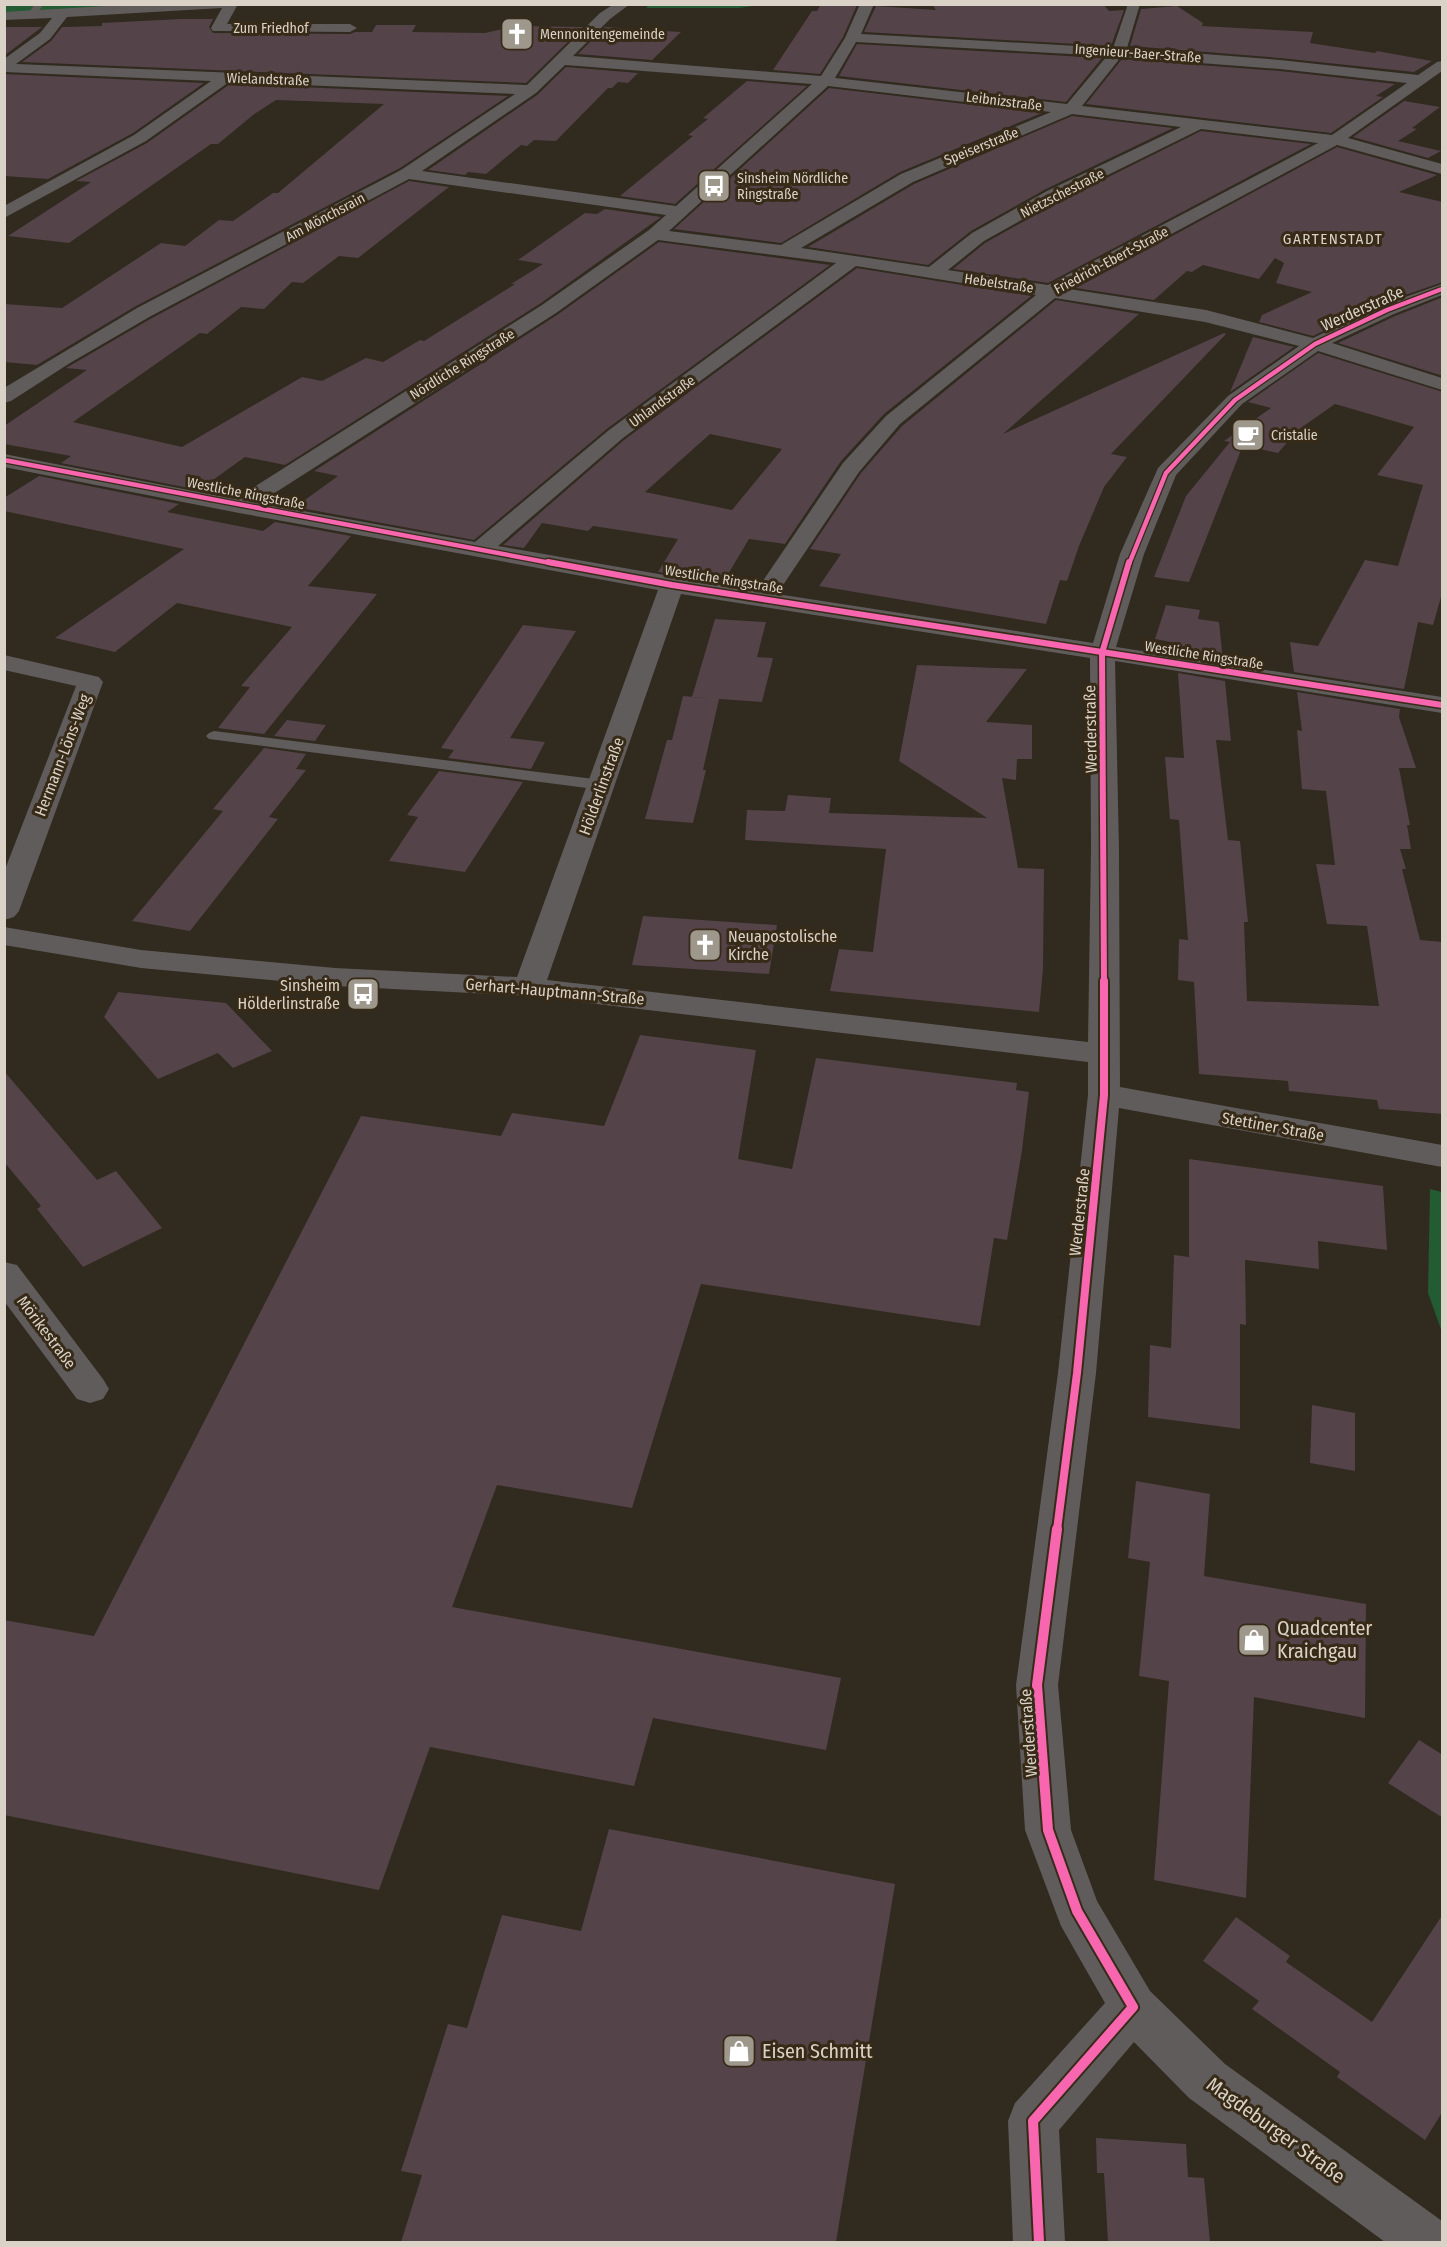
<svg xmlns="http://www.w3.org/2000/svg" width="1447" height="2247" font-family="'Fira Sans Condensed',sans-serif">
  <rect width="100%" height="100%" fill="#302a1f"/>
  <path fill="#235b32" d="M5,5h140l-140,8z
    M649,5v-1l112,1 -22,3h-93z
    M1430,1189l12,3v140l-14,-39z"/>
  <path fill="#544348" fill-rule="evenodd" d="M821,4l36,1 -14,32 -23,37 -47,-4 39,-59h5z
    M932,4h171l6,7 15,-1 -13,36 -247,-14 12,-26 60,4z
    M1177,6l26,17 -1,3 111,6 -3,11 65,10 2,-2 55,10 -18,11 -134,-14 -150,-12 11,-37z
    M180,19h33l-4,8 4,6 137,1 5,-2h17l4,-7h40l-4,7 73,1 31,-7 67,1 -57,56 -504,-21 29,-21 11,-14 40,-1v-3z
    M4,27h38l-38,29z
    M605,27l76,5 -29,28 -74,-6z
    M857,44l245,14 -36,44 -227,-26z
    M1122,59l158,12 115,13 -19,12 7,1 -52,36 -245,-29z
    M566,67l72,6 -10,10 -10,-1 -6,6h-4l-52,53 -22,-1 -7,6 -6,-1 -35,29 -18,-2 -3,3 -37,-5 109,-75z
    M4,74l200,9 -71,50 -85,46 -44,-3z
    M747,81l60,5 -132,118 -55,-8 73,-60 -5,-1 20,-16 -5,-1z
    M230,84l278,12 -108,72 -264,138 -99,59 -33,-3v-58l58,4 99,-65 24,3 34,-26 14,1 40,-28h5l106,-89 -108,-4 -23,15 -35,29h-7l-142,99 -61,-7 83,-54 -15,-1 71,-38z
    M829,88l213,25 -142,59 -119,71 -107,-14z
    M1404,101l36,6 -28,21 5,1 -19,12 43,10 -13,7 -75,-21z
    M1072,116l101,12 -127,61 -75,42 -43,34 -120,-18 106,-63z
    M1201,131l110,13 -263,139 -95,-14 32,-26 75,-42z
    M1337,147l100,28 -38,17 44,10v80l-64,22 -66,32 -54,-14 3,-7 50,-23 -36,-9 8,-20 -9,-5 -16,21 -56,-14 -11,7 -5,-1 -33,29 -78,-12z
    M409,181l40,6 -91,71 -19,-2 -36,27 -11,-1 -28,27 -23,-2 -34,27 -7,-1 -127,89 109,25 120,-70 20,4 44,-23 17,4 37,-22 4,1 91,-57h-4l32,-20 -25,-4 67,-47 12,1 8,-5 56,8 -120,86 -256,162 -40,-8 -46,33 -138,-27 10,-7 -67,-12v-18l83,-56 -21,-2 86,-50z
    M659,242l171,23 -222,163 -134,112 -179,-33 43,-31 -24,-5 243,-156z
    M857,268l174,28 -147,118 -43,47 -56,83 -36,-5 -25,42 -66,-9 20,-33 -85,-13 -5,5 -46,-8 -18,25 -21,-3 121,-105zM710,434l72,15 -50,61 -87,-18z
    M1443,297v79l-105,-33 57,-27z
    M1056,300l83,14 -136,120 221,-101 2,1 -115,120 16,3 -23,30 -25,59 -12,35 -7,-1 -14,44 -227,-38 22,-32 -31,-5 51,-76 41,-47z
    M1253,337l41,10 -64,45z
    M1318,353l125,39v198l-10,35 -15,-3 -14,67 -110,-17 -4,-30 28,4 47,-86 33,6 25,-81 -46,-10 37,-48 -79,-23 -37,26 -20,23 -35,-8 -54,137 -35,-5 32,-81 44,-54 -6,-1 47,-33 -23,-6z
    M39,476l140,28 -12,8 96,19 12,-9 76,14 -43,50 69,8 -113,140 -46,-6 32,-41 -9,-1 51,-59 -115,-24 -62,49 -60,-14 129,-89 -180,-38v-13z
    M1166,605l34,5 -2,9 21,3 4,39 -46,-7 -1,-11 -21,-4z
    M715,619l51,3 -9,35 16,1 -11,44 -70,-5z
    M523,625l53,6 -66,107 35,4 -14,27 -83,-11 6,-8 -13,-2z
    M917,665l110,4 -41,53 46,3v34h-15l-1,21 -14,-2 16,90 26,1 -1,100 -4,43 -209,-21 9,-42 34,3 13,-103 -141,-9 2,-30 38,1 3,-16 43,3 -2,15 158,5 -88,-57z
    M1178,673l47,8 6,60 -15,-1 12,100 12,1 8,81h-4l3,79 132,5 -12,-80 -40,-2 -11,-60 19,1 -9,-74 -24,-2 -5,-59 5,1 -5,-39 103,17 -1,8 17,51h-17l11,57h-3l4,24h-11l6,20h-4l18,71 23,2v172l-64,-5 -2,-9 -88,-9 -1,-10 -89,-7 -5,-92 -16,-2 1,-41 9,1 -9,-120 -9,-1 -5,-62 19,1z
    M683,696l36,3 -16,71h3l-13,53 -48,-4 22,-79h5z
    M287,720l39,5 -11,16 -41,-5z
    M264,748l42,6 -10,15 10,1 -37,47 9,2 -88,112 -58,-10 91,-110 -10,-2z
    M439,771l84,11 -58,90 -76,-11 29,-44 -11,-2z
    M643,916l134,9 -8,49 -137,-9z
    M118,992l108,11 46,48 -39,17 -15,-15 -60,26 -54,-62z
    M640,1035l116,15 -18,109 54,10 24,-111 201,25 -1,7 13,2 -7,58 -15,90 -13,-2 -14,88 -279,-42 -69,224 -135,-23 -45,122 389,71 -15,72 -173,-32 -19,68 -204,-39 -51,143 -375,-75v-195l90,16 267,-520 140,20 11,-23 92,13z
    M4,1071l93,109 19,-9 46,57 -79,39 -46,-58 4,-3 -37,-44z
    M1189,1159l194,27 4,64 -69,-9 1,28 -74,-9 1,65 -6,-1v105l-92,-12 2,-72 21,3 3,-93 15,2z
    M1312,1405l43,8v58l-45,-8z
    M1136,1481l74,13 -6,82 162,28 -1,114 -111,-21 -8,201 -92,-18 15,-199 -30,-5 11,-114 -22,-4z
    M1419,1740l24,15v63l-55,-35z
    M609,1829l286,55 -59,358h-435l21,-67 -21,-4 47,-147 19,4 35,-113 79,16z
    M1443,1914v197l-18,29 -88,-63 3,-5 -88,-63 7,-8 -56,-40 33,-44 54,39 -4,6 86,60z
    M1096,2138l90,6 2,33 16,1 6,64h-102l-4,-69h-7z"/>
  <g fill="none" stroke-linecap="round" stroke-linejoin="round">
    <path fill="#605c5b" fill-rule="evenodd" d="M35,4h9l-10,13h-6l-1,-2z
      M214,731l388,49 8,5 -8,5 -393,-51 -3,-3 3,-3z"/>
    <path fill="#605c5b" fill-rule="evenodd" d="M140,4h98l-11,20h123l7,4 -7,4 -137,-1 -2,-3 11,-20 -155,9 -17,22 -34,25 511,21 73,-72 14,-9h16l-20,15 -37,37 248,20 24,-38 15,-34h14l-13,30 252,14 14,-41 -1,-3h14l-13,44 153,12 138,15 19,-13 5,-1v10l-94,67 94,26v10l-105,-29 -268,144 137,21 107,28 67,-32 62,-22v11l-48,19 -62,29 110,35v12l-124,-39 -76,53 -66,71 -32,79 -28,93 326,50v16l-327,-52 4,188 1,238 322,58v22l-323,-59 -23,265 -38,312 13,145 26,71 53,90 75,73 217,157v21h-57l-196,-144 -55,-56 -75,88 6,112h-52l-5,-121 7,-18 90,-100 -44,-77 -36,-96 -9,-145 42,-312 30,-278v-33l-559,-66 -194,-10 -194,-18 -137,-23v-18l137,23 194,18 182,9 141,-387 -419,-77 -235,-46v-13l231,45 307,-194 107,-75 17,-15 -257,-36 -258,137 -81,47 -59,38 -7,2v-15l133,-80 264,-138 114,-76 -286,-12 -83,59 -142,77v-12l130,-71 77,-54 -207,-9v-13l36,-26 12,-15 -48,2v-8zM856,42l251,14 -40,48 -232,-26zM1121,57l159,12 127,14 -75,52 -250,-29zM565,65l247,19 -136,122 -254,-35 114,-78zM828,86l223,26 -150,62 -120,71 -112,-14zM1072,114l109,13 -134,64 -75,42 -43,34 -128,-19 112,-66zM1201,129l117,14 -270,142 -100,-15 36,-29 75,-42zM658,240l178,23 -227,167 -134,112 -216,-39 297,-190zM856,266l180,29 -150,121 -43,47 -87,128 -258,-45 125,-108zM1055,298l150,24 94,24 -71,50 -70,72 -38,86 -27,89 -316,-49 82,-122 41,-48zM681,594l409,64 1,191 -3,193 -541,-62z
      M4,655l95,22 4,5 -84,229 -5,6 -10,3v-48l72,-186 -72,-16z
      M4,1262l13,3 86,114 6,10 -6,10 -13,4 -13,-4 -73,-98z"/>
    <g stroke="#372b18" stroke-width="7">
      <path id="cycleway-far3" d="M4,460l552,104
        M1129,564l37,-91 69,-73 80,-56 72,-34 55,-21"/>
    </g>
    <g stroke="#372b18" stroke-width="9">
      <path id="cycleway-far2" d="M548,562l124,23 770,120
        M1104,982l-2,-329 27,-91"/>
    </g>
    <g stroke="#372b18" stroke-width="12">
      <path id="cycleway-far1" d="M1057,1530l20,-157 27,-278v-114"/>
    </g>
    <g stroke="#372b18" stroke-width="14">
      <path id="cycleway" d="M1039,2242l-6,-121 100,-114 -56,-96 -29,-81 -11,-145 20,-156"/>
    </g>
    <use href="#cycleway-far3" stroke="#f766af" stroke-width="4.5"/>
    <use href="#cycleway-far2" stroke="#f766af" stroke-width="6"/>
    <use href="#cycleway-far1" stroke="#f766af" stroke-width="8"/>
    <use href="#cycleway" stroke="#f766af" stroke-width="10"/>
  </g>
  <defs>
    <g id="church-square" transform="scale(1.725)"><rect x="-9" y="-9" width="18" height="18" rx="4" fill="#9e978c" stroke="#372b18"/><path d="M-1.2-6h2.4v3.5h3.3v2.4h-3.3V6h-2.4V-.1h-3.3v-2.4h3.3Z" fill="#fff"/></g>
    <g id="bus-square" transform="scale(1.725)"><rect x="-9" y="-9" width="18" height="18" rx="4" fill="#9e978c" stroke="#372b18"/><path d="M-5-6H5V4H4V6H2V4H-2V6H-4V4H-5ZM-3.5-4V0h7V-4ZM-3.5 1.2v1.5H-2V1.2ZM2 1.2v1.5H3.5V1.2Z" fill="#fff"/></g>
    <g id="cafe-square" transform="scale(1.725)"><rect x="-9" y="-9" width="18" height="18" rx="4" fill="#9e978c" stroke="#372b18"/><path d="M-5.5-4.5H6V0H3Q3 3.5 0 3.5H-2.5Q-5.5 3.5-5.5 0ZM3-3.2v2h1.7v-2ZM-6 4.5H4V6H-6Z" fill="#fff"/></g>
    <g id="shop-square" transform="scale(1.725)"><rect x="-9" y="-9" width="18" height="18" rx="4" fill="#9e978c" stroke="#372b18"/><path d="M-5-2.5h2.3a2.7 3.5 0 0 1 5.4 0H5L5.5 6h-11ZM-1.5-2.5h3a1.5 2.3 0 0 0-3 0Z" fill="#fff"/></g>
  </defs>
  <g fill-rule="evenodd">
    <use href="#church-square" x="517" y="34"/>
    <use href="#bus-square" x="714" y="186"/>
    <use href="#cafe-square" x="1248" y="435"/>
    <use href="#church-square" x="705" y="945"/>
    <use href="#bus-square" x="363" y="994"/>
    <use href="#shop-square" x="1254" y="1640"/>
    <use href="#shop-square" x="739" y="2051"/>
  </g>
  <g text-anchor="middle" stroke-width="6" stroke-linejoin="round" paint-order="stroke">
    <g font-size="14" fill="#dad2c7" stroke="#372b18">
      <text x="271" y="33">Zum Friedhof</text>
      <text transform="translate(1138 53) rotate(4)" y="5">Ingenieur-Baer-Straße</text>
      <text transform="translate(268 79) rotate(2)" y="5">Wielandstraße</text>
      <text transform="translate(1004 101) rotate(7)" y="5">Leibnizstraße</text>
      <text transform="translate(981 146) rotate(-22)" y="5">Speiserstraße</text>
      <text transform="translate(1062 193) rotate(-27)" y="5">Nietzschestraße</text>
      <text transform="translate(325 217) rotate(-28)" y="5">Am Mönchsrain</text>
      <text transform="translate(1111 260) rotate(-28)" y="5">Friedrich-Ebert-Straße</text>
      <text transform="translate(999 283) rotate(8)" y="5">Hebelstraße</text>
      <text transform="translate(462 364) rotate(-32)" y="5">Nördliche Ringstraße</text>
      <text transform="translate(662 401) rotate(-36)" y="5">Uhlandstraße</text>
      <text transform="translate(246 493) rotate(11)" y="5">Westliche Ringstraße</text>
      <text transform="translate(724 579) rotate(9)" y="5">Westliche Ringstraße</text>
      <text transform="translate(1204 655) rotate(9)" y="5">Westliche Ringstraße</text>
    </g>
    <g font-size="14" fill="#dad2c7" stroke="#372b18" text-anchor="start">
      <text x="540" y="39">Mennonitengemeinde</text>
      <text x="737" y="183">Sinsheim Nördliche<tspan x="737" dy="16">Ringstraße</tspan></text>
      <text x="1271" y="440">Cristalie</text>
    </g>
    <g font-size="15" letter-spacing="1.5" fill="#dad2c7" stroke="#372b18">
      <text x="1333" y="244">GARTENSTADT</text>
    </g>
    <g font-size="16" fill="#dad2c7" stroke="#372b18">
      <text transform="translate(1362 308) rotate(-24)" y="6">Werderstraße</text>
      <text transform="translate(1090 729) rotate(-91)" y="6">Werderstraße</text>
      <text transform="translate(62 755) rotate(-69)" y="6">Hermann-Löns-Weg</text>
      <text transform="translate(601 786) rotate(-70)" y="6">Hölderlinstraße</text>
      <text transform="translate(555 991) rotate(5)" y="6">Gerhart-Hauptmann-Straße</text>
      <text transform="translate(1273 1126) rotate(10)" y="6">Stettiner Straße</text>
      <text transform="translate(1079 1212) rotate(-84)" y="6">Werderstraße</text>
      <text transform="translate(47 1332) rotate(53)" y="6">Mörikestraße</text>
      <text transform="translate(1028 1733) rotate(-94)" y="6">Werderstraße</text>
    </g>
    <g font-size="16" fill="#dad2c7" stroke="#372b18" text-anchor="start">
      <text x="728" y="942">Neuapostolische<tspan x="728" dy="18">Kirche</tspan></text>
      <text x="340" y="991" text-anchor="end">Sinsheim<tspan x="340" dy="18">Hölderlinstraße</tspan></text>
    </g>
    <g font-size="20" fill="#dad2c7" stroke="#372b18" text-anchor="start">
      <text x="1277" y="1635">Quadcenter<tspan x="1277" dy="23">Kraichgau</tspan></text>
      <text x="762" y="2058">Eisen Schmitt</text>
    </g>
    <g font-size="20" fill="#dad2c7" stroke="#372b18">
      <text transform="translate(1276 2130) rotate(36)" y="7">Magdeburger Straße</text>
    </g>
  </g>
  <rect width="1447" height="2247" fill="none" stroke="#dad2c7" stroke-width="12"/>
</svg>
